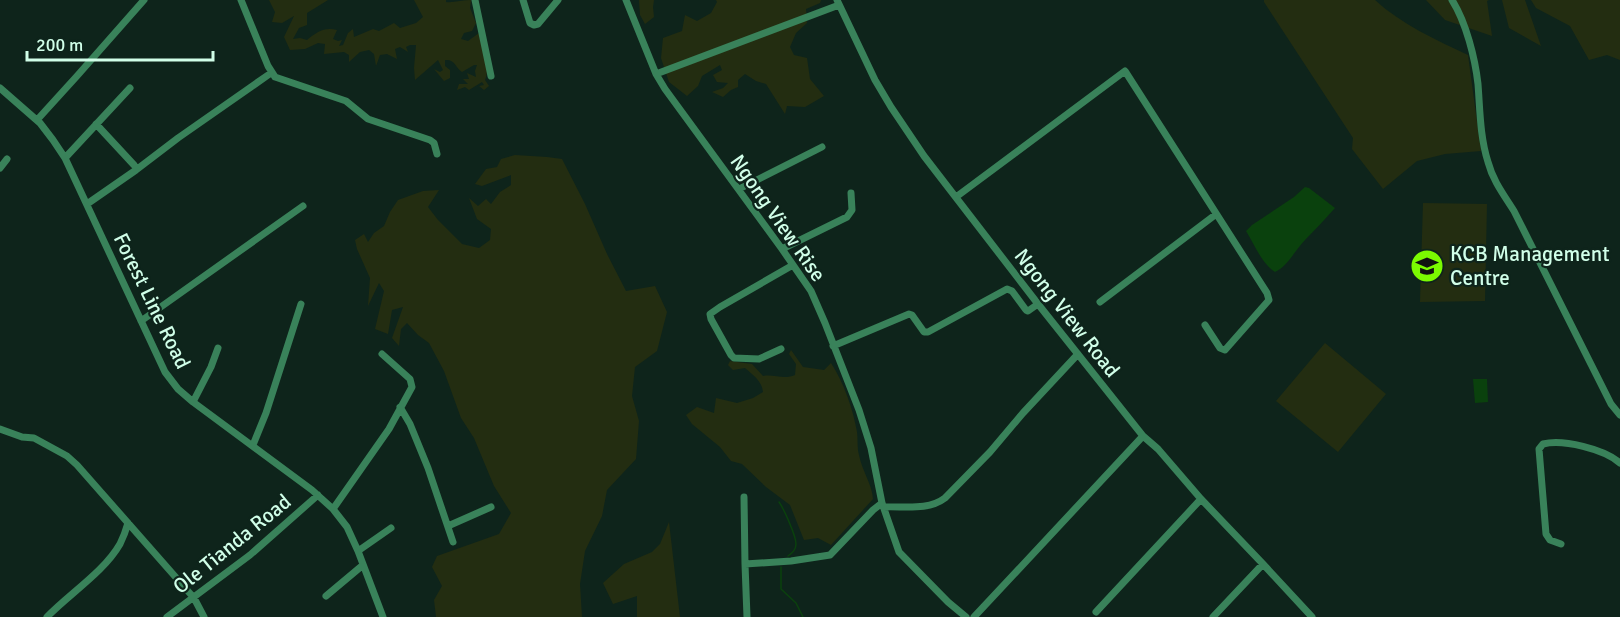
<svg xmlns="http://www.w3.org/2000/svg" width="1620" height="617" font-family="Signika,sans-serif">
  <rect width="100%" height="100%" fill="#0e241b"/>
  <path fill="#232d11" d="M269,0h59l-21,13v12l-8,3 -6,11 7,-1 7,2c10,-8 17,-13 30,-10l-4,9 5,2 4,-1 -3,6 4,-1 5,-12 5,-4 1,8 19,-8 6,2 15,-8 6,5 16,-5 7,-6 -9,-17h32v2c7,1 17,-2 25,-2l-1,8 6,15 -4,8 -8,2 -3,6 7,2 11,-8c2,14 12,33 6,47l4,6 -5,4 -5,-4 5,-1 -2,-3 -13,8 -4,-3 -8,3 2,-6h9l-5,-5h6l-2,-6 9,4 -1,-6 2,-6h-3l-12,7c-7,-5 -7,-13 -17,-12v6l5,4v8l-6,3 -10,-12 6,3 3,-2 -5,-10 -23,20 -1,-12 2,-23h-6l-4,2 2,5 -8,-5 -5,2 2,10 -10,-5 -7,1 -4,11 -2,-12 -5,-4 -9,2 -11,10v-7l-5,-3 -20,2 1,-10 -7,-1 -13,6 -15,1 -6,-13 10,-21 -12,7 -10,-1 3,-10z
    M639,0h15l-1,7 1,10 -9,7 -5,-9z
    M716,0h105l-1,3 -14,6 1,14 -11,10 -6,14 4,8 13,3 3,21 14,17 -19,11 -18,-1 -2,8 -19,-30 -10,-3 -11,-7 -7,6v7l-7,3 -8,7 -11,-5 11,-4 5,-5 -11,-1 -4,-7 9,-5 -2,-5 -18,11 -4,10 -11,10 -18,-14 -8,-24 2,-20 19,-7 3,-16 12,6 14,-8 6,-11z
    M1264,0h111c26,24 61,40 93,55l13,96 -36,3 -28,7 -34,28 -31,-40 1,-11 -89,-136z
    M1426,0h63l-2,1 5,35 -47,-16z
    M1502,0h23l16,46 -32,-18z
    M1531,0h89v60l-13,-5 -18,5 -19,-34 -34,-18z
    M515,155l32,2 15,2 23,45 22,50 19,37 29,-5 12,26 -10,39 -22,16 -3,29 7,25 -3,38 -29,31 -5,26 -17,35 -5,33 2,33h-146l-2,-17 8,-14 -10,-19 5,-11 62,-22 12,-21 -17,-27 -20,-48 -13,-20 -17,-47 -15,-28 -11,-8 -11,-12 -6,6 -2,17 -7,-8 11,-31 -11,3 -4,24 -13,-5 9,-38 -5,-8 -11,23 2,-28 -13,-29 -2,-9 9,-6 4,8 6,-9 10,-7 6,-14 8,-12 25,-9 16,-1 -11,17 10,13 24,24 17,4 11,-8 1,-11 -14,-10 -8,-21 9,8 8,-7 5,5 9,-12 11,-7v-10l-29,11 -7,-2 11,-15 11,-2 4,-8z
    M1423,203l64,1 -2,97 -65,1z
    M1325,343l61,51 -48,58 -62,-51z
    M791,350l12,17 21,3 7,-7c13,20 22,46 26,69 1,8 0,16 2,23 3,16 13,29 14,44l-42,46 -13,-7 -14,2 -14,-35 -24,-18 -24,-23 -11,-3 -11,-14 -28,-23 -6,-9 11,-8 17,6 2,-15 21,5 16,-5 10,-6c-1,-11 -10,-17 -18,-24l-12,2 -5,-5 2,-4 22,3 11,12c11,-2 21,4 32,-1l1,-11 -7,-10z
    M669,522l11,95h-43v-21l-24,8 -10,-21 21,-19 28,-12 8,-8z"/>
  <path fill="#0a410d" d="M1305,187l4,1 26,20c-10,11 -20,22 -30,32 -10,10 -17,26 -30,32 -13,-8 -21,-28 -29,-41l6,-6 42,-28z
    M1473,379h14l1,23 -13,1z"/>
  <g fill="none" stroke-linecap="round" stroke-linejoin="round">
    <path stroke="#0a410d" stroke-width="1.5" d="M779,502c5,7 17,34 17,42 0,6 -4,9 -8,12
      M781,567v22l15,14 7,14"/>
    <path stroke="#39825a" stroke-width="7" d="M241,0l27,66 7,11 71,24 22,18 62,21 4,3 3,11
      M475,0l16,76
      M523,0l7,23 4,2 4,-1 20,-24
      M626,0l30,74 9,15 117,160 29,42 14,32 34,87 12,38 11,55 17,49 49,50 18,15
      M837,0l38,80 16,27 33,49 114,148 105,132 15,13 43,50 62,65 49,53
      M1452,0c14,22 23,58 26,84 2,26 2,53 10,78 5,19 16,33 26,49l97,193 9,11
      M656,74l183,-69
      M0,88l40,35 13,17 12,18 100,214 13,17 15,13 119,88 21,19 14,18 11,24 25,66
      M37,120l40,-44 67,-76
      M96,124l38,41
      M65,158l65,-70
      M0,168l7,-9
      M739,189l83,-42
      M956,197l169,-126 142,222 2,7 -44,50 -5,-2 -15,-23
      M87,204l49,-34 42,-32 93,-65
      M782,249l65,-32 5,-7 -1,-17
      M1100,302l115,-87
      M141,321l162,-115
      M833,346l76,-32 3,1 12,17h4l79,-43 5,2 14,19 2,1 10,-7
      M781,349l-22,10 -25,-1 -3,-3 -20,-36 -1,-5 10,-7 73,-42
      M193,402l18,-35 7,-19
      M400,407l10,17 18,44 25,74
      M0,429l22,8 12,1 33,18 10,9 117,133 10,19
      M253,445l13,-32 35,-109
      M744,497l1,67 46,-3 39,-6 43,-45 9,-7
      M884,507c20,-1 44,4 61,-9l45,-46 33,-39 55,-59
      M333,509l56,-80 23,-42 -2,-8 -28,-25
      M448,526l43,-19
      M1561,544l-11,-4 -4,-6 -7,-85 4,-5c20,-5 61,5 77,19
      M358,551l33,-23
      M745,564l2,53
      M326,596l37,-31
      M1096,612l105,-113
      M47,617c22,-23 57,-45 73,-73 3,-6 6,-14 8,-21
      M167,617l83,-62 68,-60
      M974,617l169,-181
      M1213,617l50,-53"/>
  </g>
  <defs>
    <g id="university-disc" transform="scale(1.725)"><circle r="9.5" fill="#7bfa01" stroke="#0e241b"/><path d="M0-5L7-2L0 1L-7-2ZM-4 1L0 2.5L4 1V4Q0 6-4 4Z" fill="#111"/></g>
  </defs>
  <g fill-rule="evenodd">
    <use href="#university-disc" x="1427" y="266"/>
  </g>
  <g text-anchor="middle" stroke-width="4.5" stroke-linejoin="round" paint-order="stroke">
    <g font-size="21" fill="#d1ffe9" stroke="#0e241b">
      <text transform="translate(778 218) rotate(55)" y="7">Ngong View Rise</text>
      <text transform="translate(152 301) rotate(64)" y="7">Forest Line Road</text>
      <text transform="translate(1067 313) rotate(52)" y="7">Ngong View Road</text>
      <text transform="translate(232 544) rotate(-39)" y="7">Ole Tianda Road</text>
    </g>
    <g font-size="21" fill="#d1ffe9" stroke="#0e241b" text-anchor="start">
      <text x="1450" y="261">KCB Management<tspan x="1450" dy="24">Centre</tspan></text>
    </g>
  </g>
  <path d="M27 51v9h186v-9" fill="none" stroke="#d1ffe9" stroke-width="3"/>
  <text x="36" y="51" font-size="18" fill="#d1ffe9" stroke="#0e241b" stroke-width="4.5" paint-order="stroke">200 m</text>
</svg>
